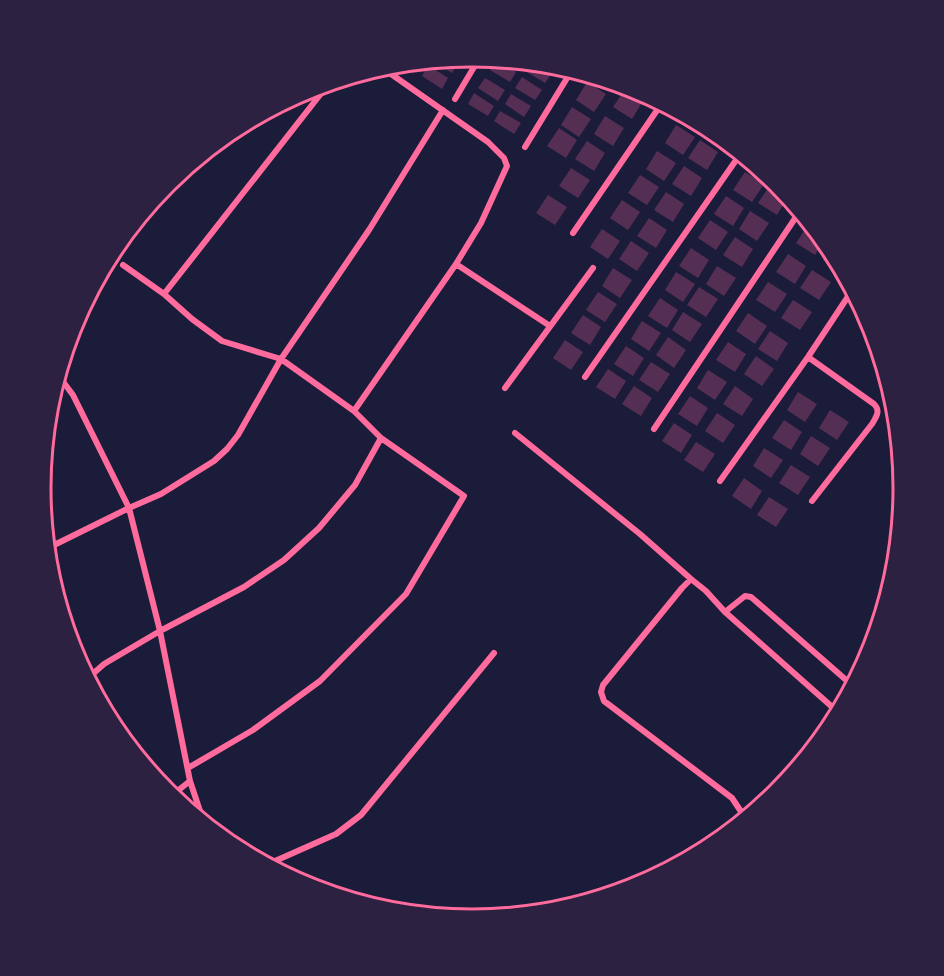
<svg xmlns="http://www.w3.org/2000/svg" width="944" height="976" font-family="Quicksand,sans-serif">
  <rect width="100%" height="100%" fill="#1b1b3a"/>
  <path fill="#542f53" d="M453,58l6,4 -7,11 -20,-13z
    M496,59l20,13 -6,10 -20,-12z
    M509,60l6,1h7l-3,6z
    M531,62l5,1 16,10 -7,10 -20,-12z
    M428,65l20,13 -6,11 -20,-13z
    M522,77l20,13 -7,10 -20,-12z
    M485,78l20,12 -7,11 -20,-13z
    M598,78l17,5 -3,4z
    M587,82l19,12 -12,18 -18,-12z
    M625,89l18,12 -11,18 -19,-12z
    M474,93l20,13 -6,10 -20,-12z
    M511,94l20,12 -7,11 -19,-13z
    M572,107l19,12 -12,18 -18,-12z
    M500,111l21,12 -7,11 -20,-13z
    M605,116l19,12 -11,18 -19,-12z
    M676,125l19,12 -12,18 -18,-12z
    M559,128l18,12 -11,18 -19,-12z
    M711,129l17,14 -1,3 -19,-12z
    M700,140l18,12 -11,18 -19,-12z
    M587,141l18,12 -11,18 -19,-12z
    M657,151l19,12 -12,18 -18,-12z
    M684,166l18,12 -11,18 -19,-12z
    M571,168l19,12 -12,18 -19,-12z
    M745,172l19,12 -12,18 -19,-12z
    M640,175l19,12 -12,18 -19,-12z
    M770,185l18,12 -11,18 -19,-12z
    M666,192l18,12 -11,18 -19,-12z
    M548,195l19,12 -12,18 -19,-12z
    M726,196l18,12 -11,18 -19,-12z
    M622,200l18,12 -12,18 -18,-12z
    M750,211l19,12 -12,18 -18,-12z
    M649,218l18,12 -11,18 -19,-12z
    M710,220l18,12 -12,18 -18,-12z
    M808,225l7,4 9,11 -9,15 -19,-12z
    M602,229l18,12 -12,18 -18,-12z
    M735,237l18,12 -11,18 -19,-12z
    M631,241l18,12 -12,18 -18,-12z
    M691,248l18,12 -11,18 -19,-12z
    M831,248l12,23 -1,1 -19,-12z
    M788,254l18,12 -11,18 -19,-12z
    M717,266l19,12 -12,18 -18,-12z
    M613,268l19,12 -12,18 -18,-12z
    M812,270l19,12 -12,18 -19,-12z
    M676,272l19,12 -12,18 -18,-12z
    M768,282l19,12 -12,18 -19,-12z
    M699,287l19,12 -12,18 -19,-12z
    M598,292l19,12 -12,18 -19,-12z
    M660,298l18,12 -11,18 -19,-12z
    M793,300l19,12 -12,18 -19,-12z
    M683,312l19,12 -12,18 -18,-12z
    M748,313l19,13 -12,18 -19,-13z
    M583,315l18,12 -11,18 -19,-12z
    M642,321l19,12 -12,18 -18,-12z
    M770,331l18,12 -11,18 -19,-12z
    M668,337l18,13 -12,18 -18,-13z
    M565,340l18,12 -12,18 -18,-12z
    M728,342l18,12 -11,18 -19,-12z
    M626,346l18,12 -11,18 -19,-12z
    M756,356l18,13 -12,17 -18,-12z
    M651,362l19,12 -12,18 -19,-12z
    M608,369l18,12 -11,18 -19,-12z
    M708,370l19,12 -12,18 -18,-12z
    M634,386l18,12 -11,18 -19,-12z
    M735,386l18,13 -11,17 -19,-12z
    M798,392l19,12 -12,18 -18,-12z
    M690,396l18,12 -11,18 -19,-12z
    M830,410l19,12 -12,18 -18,-12z
    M717,413l18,12 -12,18 -18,-12z
    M784,420l18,12 -11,18 -19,-12z
    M674,423l18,12 -11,18 -19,-12z
    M811,436l19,12 -12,18 -18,-12z
    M696,442l19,12 -12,18 -19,-12z
    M764,448l19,12 -12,18 -18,-12z
    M791,465l19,12 -12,18 -19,-12z
    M744,478l18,13 -11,18 -19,-13z
    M769,497l19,12 -12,18 -19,-12z"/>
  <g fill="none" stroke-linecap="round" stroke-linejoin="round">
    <path stroke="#ff6b9d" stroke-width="6" d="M455,99l25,-42
      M525,147l47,-77
      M573,233l89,-130
      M456,264l94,62
      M123,265l41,29 28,25 30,22 59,18 73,52 27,27 83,58 -58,98 -86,87 -67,49 -65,38
      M164,294l166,-212
      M808,357l66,47c7,7 2,13 -2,20l-60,77
      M58,375l15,20 56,113 31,123 30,150 14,42
      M585,377l156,-224
      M505,388l88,-120
      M354,411l102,-147 25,-41 26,-57 -3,-8 -16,-16 -107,-75
      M654,429l146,-218
      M515,433l125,101 51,45
      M720,481l88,-124 45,-68
      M46,549l83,-41 32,-14 53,-33 13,-12 11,-14 43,-76 88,-129 74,-120
      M725,612l20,-16 6,1 102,89
      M87,679l17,-15 56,-33 84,-44 40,-27 35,-32 36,-43 26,-47
      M171,796l19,-15
      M746,819l-14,-21 -128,-97 -3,-9 2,-7 79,-97 9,-9 15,12 19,21 114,101
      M266,865l70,-31 25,-19 133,-162"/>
  </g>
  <path d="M0 0H944V976H0ZM51 488a421 421 0 1 1 842 0a421 421 0 1 1-842 0Z" fill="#2d2142" fill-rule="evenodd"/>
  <path fill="none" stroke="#ff6b9d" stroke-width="3" d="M51 488a421 421 0 1 1 842 0a421 421 0 1 1-842 0Z"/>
</svg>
